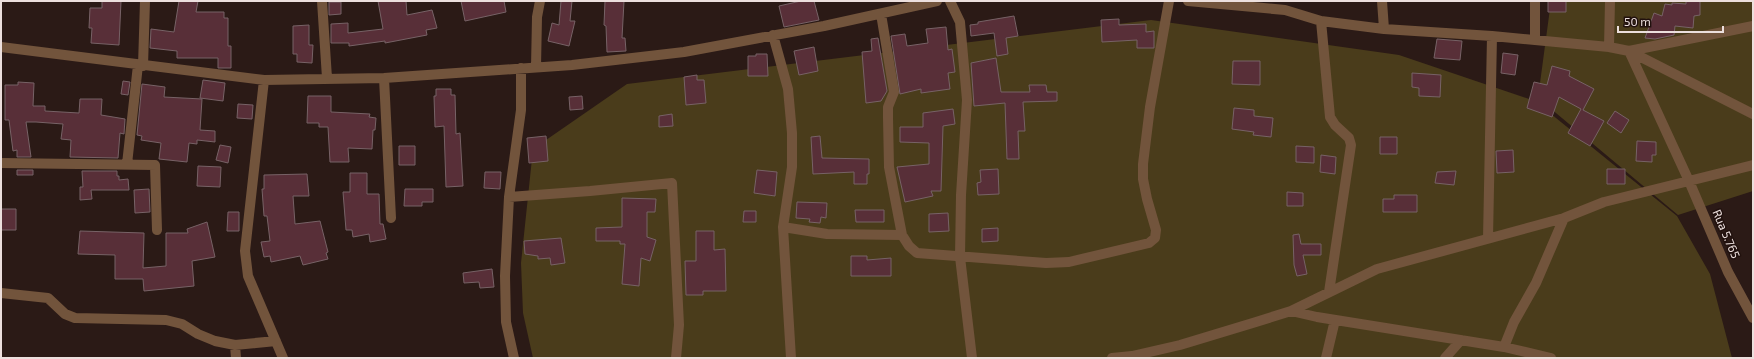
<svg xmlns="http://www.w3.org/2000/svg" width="1754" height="359" font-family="'Exo 2',sans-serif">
  <rect width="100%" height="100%" fill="#2b1a16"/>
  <path fill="#4a3c1b" d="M1551,1h202v190l-75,24 -140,-117z
    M1151,20l248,35 136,46 142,115 33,58 22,84h-1199l-10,-45 -2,-50 12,-114 94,-65z"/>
  <path fill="#582f38" stroke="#776266" d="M102,1h19l-2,44 -28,-2 1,-15h-3l1,-20h12z
    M179,1h19l-2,11h28v6h4v28h3v22h-13v-10h-41v-7l-27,-3 1,-19 23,3z
    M378,1h28l1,14 25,-5 5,18 -11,2 1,5 -42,8v-2l-36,5v-3h-18v-19l17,-1v10l35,-4z
    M461,1h43l2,11 -41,9z
    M561,1h11l-2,20h5l-6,25 -21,-5 4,-18 7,2z
    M605,1h19l-2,37h3l1,13 -19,1 -1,-26 -2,-1z
    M801,1h13l5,19 -35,7 -5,-21z
    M1548,1h18v11h-18z
    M1686,1h14v14l-6,1 -1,12 -18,-2 -1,9 -19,4 -10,-1 9,-25 8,3 3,-12 7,1v-2l14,1z
    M329,2h12v12l-12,1z
    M1014,16l4,20 -12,2 2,16 -11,2 -3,-23 -23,3 -1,-11 8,-1v-2z
    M1119,19v6l27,-1v8l8,-1v17h-17v-8l-35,2 -1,-22z
    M309,25v20h4l-1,18 -15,-1v-8h-4v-28z
    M946,27l2,23 4,-1 3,23 -7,1 2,16 -29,4v-4l-21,5 -9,-58 14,-2 2,12 21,-3 -2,-14z
    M878,38l9,53 -6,10 -15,2 -4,-51 10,-1 -1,-12z
    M1437,39l25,2 -2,19 -26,-2z
    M814,47l4,24 -19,4 -5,-24z
    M1503,53l15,2 -3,20 -14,-2z
    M756,54h11l1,22h-20v-20h8z
    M996,58l5,34h29l-1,-7h17l1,7h10v9l-34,1 2,29h-7l1,28h-12l-2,-56 -31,3 -3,-43z
    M1233,61h27v24l-28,-1z
    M1552,66l18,5 -1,5 25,13 -11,21 21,11 -14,25 -22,-13 13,-24 -22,-12 -7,20 -25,-9 7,-26 13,3z
    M1412,73l29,2 -1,22 -21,-1v-8l-7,-1z
    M697,75v5h7l2,23 -20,2 -2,-28z
    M203,80l22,3 -2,18 -23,-3z
    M123,81l7,1 -2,13 -7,-1z
    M18,82l16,1 -1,23h12v5l34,2 1,-14h22l-1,16 24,4 -1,15 -4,-1 -2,25 -48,-1 1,-17 -10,-1 2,-15 -27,-2h-10l5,35h-14v-7l-4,1 -4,-31h-4v-35h13z
    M142,84l23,3 -1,10 38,2 -2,31 15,1v11l-18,-2v4l-8,-1 -2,19 -28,-3 2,-16 -20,-3 1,-4 -5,-1z
    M436,89h15v6h4l1,39 4,-1 3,53 -17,1 -2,-61 -9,1 -1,-31h2z
    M308,96h23v16l39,2 -1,3 7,1 -1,12h-2l-1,19 -24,-1 1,14h-19l-2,-35h-9v-4h-12z
    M582,96l1,13 -13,1 -1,-13z
    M238,104l15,1 -1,14 -15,-1z
    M1234,108l20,2v6l19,2 -2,19 -18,-2 1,-3 -22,-3z
    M953,109l2,15 -12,2 -2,65h-10l2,5 -28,6 -8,-35 32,-3v-21l-29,-1v-15h23v-14z
    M1615,111l14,9 -8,13 -14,-10z
    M672,114l1,12 -14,1v-11z
    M546,136l2,25 -19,2 -2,-25z
    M820,136l2,22 47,1v15h-2v10h-13v-12l-41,2 -2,-37z
    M1380,137h17v17h-17z
    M1637,141l19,1v13h-4v7l-16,-1z
    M220,145l11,2 -3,16 -12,-3z
    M399,146h16v19h-16z
    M1296,146l18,1v16l-18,-1z
    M1513,150l1,22 -17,1 -1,-22z
    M1321,155l15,2 -1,17 -15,-2z
    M198,166l23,1 -1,20 -23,-1z
    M998,169l1,25 -21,1 -1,-12 4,-1 -1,-12z
    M1607,169h18v15h-18z
    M17,170h16v5h-16z
    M757,170l20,2 -2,24 -21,-3z
    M82,171h35v5h2v4l9,-1 1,11h-38l1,9 -12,1v-13h3z
    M1456,171l-2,14 -19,-2 2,-11z
    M485,172h16l-1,17 -16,-1z
    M350,173h17v21h12l1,30h3l3,15 -16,3 -1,-8 -16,3 -1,-7h-6l-3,-38h7z
    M307,174l2,22h-16l2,28 25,-3 8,31 -2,1 2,6 -25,6 -3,-9 -29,6 -1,-6 -6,1 -3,-15 9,-1 -3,-25h-3l-2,-27h2v-14z
    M149,189l1,23 -15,1 -1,-23z
    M405,189h28v13h-11v4h-18z
    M1287,192l16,1v13h-16z
    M1394,195h23v17h-34v-13h11z
    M622,198l34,1 -1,13h-8v25l9,3 -6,21 -9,-3 -2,28 -17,-2 3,-40h-5v-3h-24v-13l26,-1z
    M797,202l30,1 -1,15 -5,-1 -1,6 -11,-1 1,-3 -14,-1z
    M1,209h15v21h-15z
    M855,210h29v12h-28z
    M744,211h12v11h-13z
    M228,212h11v19h-12z
    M948,213l1,18 -20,1v-18z
    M207,222l8,35 -23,4 2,25 -50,5 -1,-12h-28v-24l-37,-1 2,-23 64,2 -1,35 23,-2v-33h22l-1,-4z
    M998,228v13l-16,1v-13z
    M696,231h18v19l11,-1 1,42h-23v4h-17l-1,-34h11z
    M1299,234l2,10h20v11h-18l4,19 -10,2 -3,-11 -1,-30z
    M561,238l4,25 -14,2 -1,-7 -12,1v-3l-13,-2 -1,-13z
    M851,256h16v4l24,-2v18h-40z
    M492,269l2,18 -14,1 -1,-6 -15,1 -1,-10z"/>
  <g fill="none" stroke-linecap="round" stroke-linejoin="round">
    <path stroke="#72543c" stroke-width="10" d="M322,1l5,77
      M950,1l10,21 7,78 -6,95 -1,62 12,101
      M1188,1l97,9 36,11 63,8 108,7 117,11 20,4 124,63
      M1382,1l2,28
      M881,14l13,78 -6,15v11l1,49 13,68
      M1321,21l9,96 5,8 14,13 2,7 -22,147
      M773,35l15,54 4,44v34l-9,60 8,131
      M1535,40v-39
      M1,47l263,33 120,-2 188,-13 112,-13 140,-26 113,-25
      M1609,47l1,-46
      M1629,51l60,130 39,91 25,46
      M1629,51l124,-25
      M143,66l2,-65
      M536,67l1,-50 3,-16
      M384,78l7,140
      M264,80l-19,171 3,25 35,82
      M1,163l154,2 2,65
      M127,164l11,-99
      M509,197l81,-6 82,-8 7,142 -3,33
      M783,227l44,7 75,1 7,11 8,7 129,10 23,-1 80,-19 6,-5 1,-8 -9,-31 -4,-20v-15l7,-57 19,-106
      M1488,238l4,-202
      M1,293l47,5 17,16 10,4 91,2 16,4 16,10 17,7 20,4 41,-4
      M1291,311l26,6 187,30 47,11
      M235,345l1,13
      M1504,347l10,-25 22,-39 28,-65
      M514,358l-8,-36 -1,-46 4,-79 12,-87v-42
      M1112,358l20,-2 48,-11 76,-23 35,-11 86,-42 187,-51 40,-16 149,-37
      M1326,358l9,-38
      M1445,358l16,-18"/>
  </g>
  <g text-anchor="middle" stroke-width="3" stroke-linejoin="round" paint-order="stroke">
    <g font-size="12" fill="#ecdfdd" stroke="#21110e">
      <text transform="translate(1726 234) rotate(67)" y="4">Rua 5.765</text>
    </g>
  </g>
  <rect width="1754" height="359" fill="none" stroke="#ecdfdd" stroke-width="4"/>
  <path d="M1618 26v6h105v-6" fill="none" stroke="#ecdfdd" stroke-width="2"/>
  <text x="1624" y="26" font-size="12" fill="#ecdfdd" stroke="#21110e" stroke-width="3" paint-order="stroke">50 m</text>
</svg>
